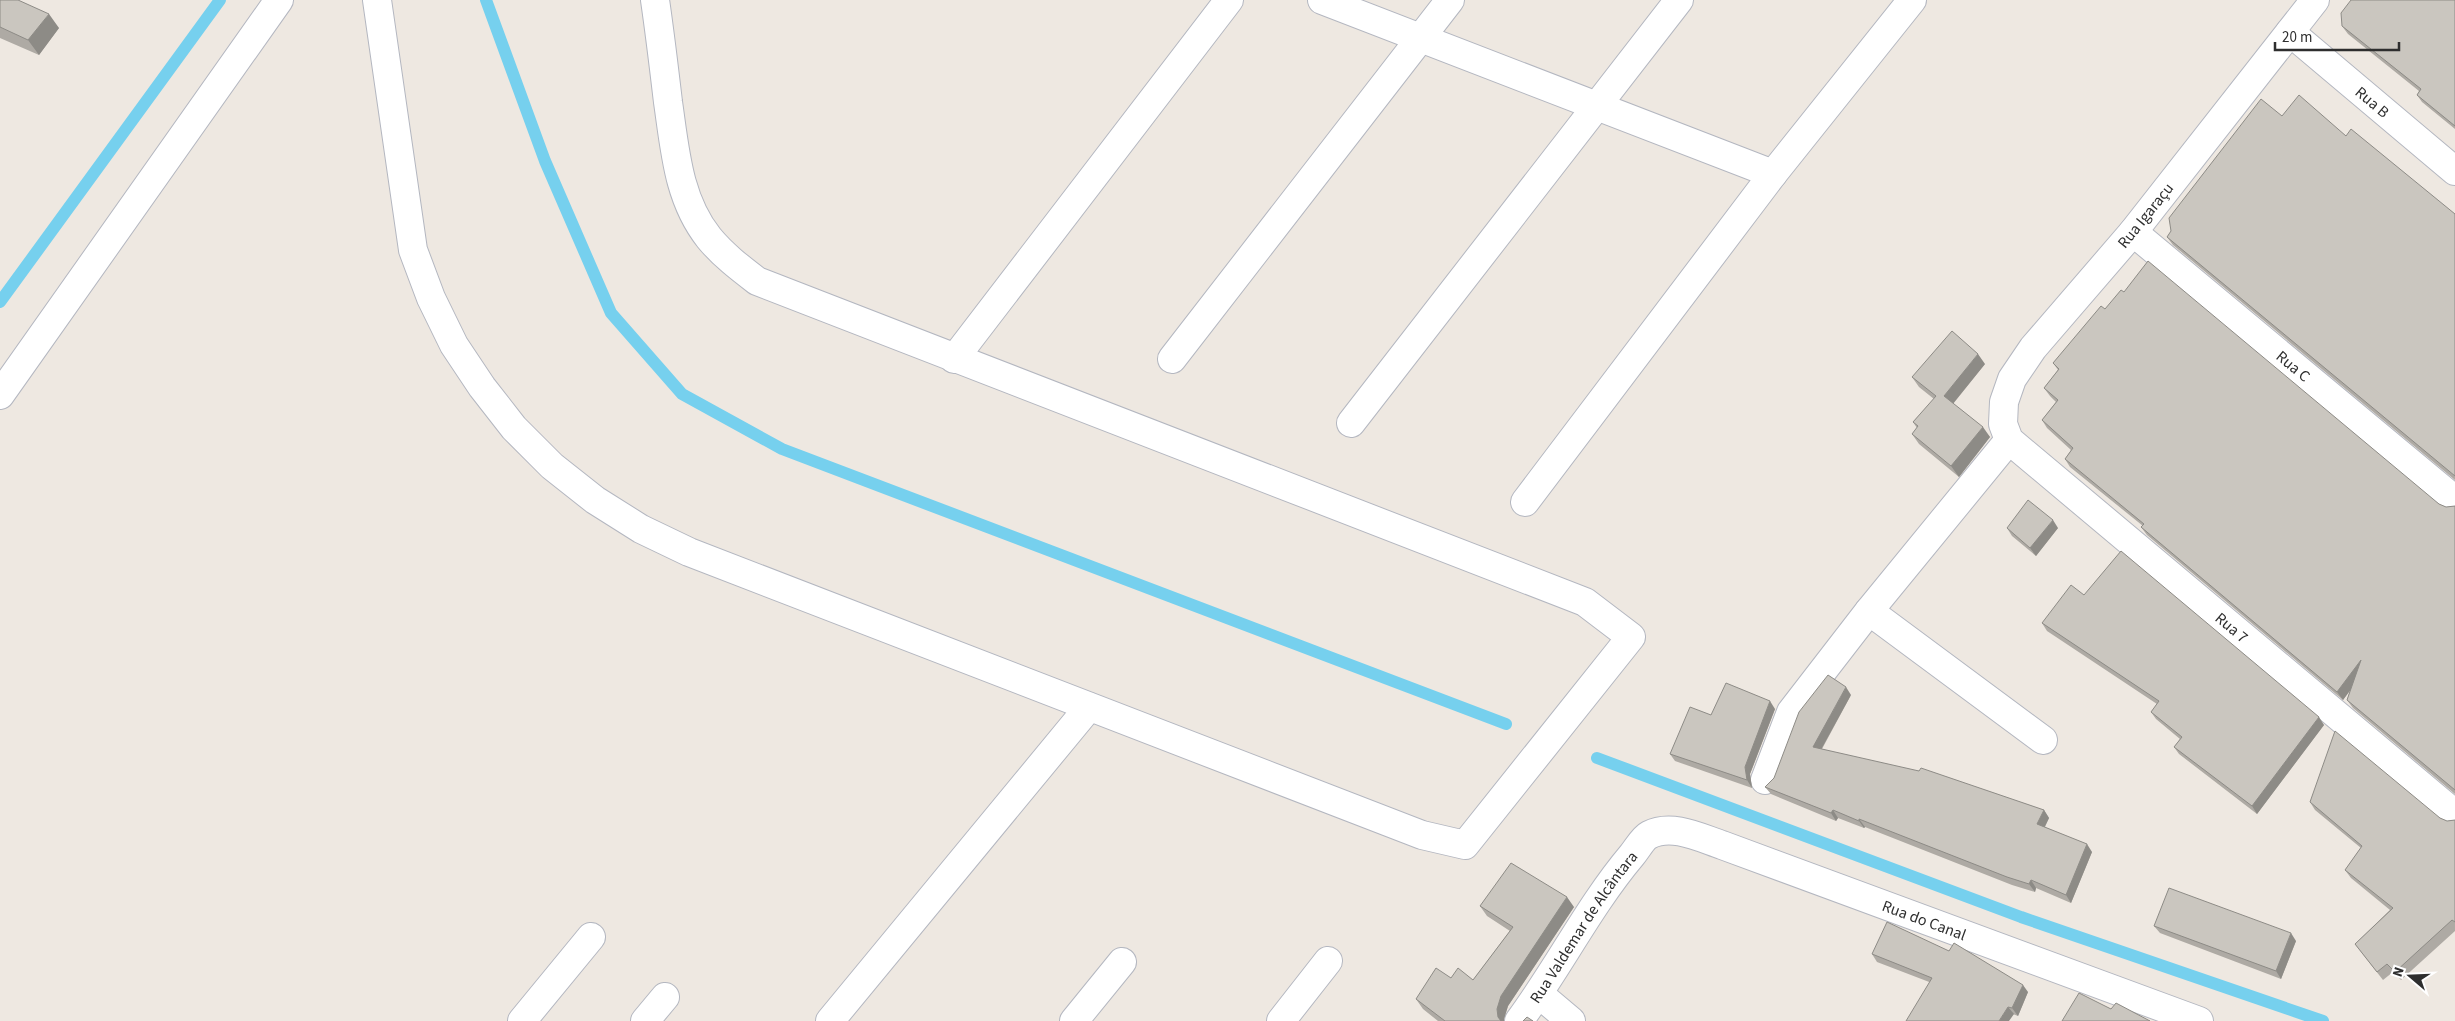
<svg xmlns="http://www.w3.org/2000/svg" width="2455" height="1021" font-family="'Source Sans 3',sans-serif">
  <rect width="100%" height="100%" fill="#eee8e1"/>
  <g fill="none" stroke-linecap="round" stroke-linejoin="round">
    <path stroke="#76d0ee" stroke-width="12" d="M486,0l59,161 66,152 71,81 100,55 724,275
      M0,302l220,-302
      M1597,758l424,159 302,104"/>
    <g stroke="#b4b7c0" stroke-width="30">
      <g id="minor">
        <path d="M377,0l36,250 18,48 23,47 28,42 32,41 38,38 43,34 46,29 48,23 733,283 43,10 166,-208 -46,-35 -828,-321c-17,-13 -34,-26 -48,-43 -31,-39 -34,-88 -41,-136 -4,-34 -8,-68 -13,-102"/>
        <path d="M1322,0l451,174"/>
        <path id="s1" d="M2315,0l-182,232 -100,116 -21,31 -8,23 -1,22 6,16 446,374"/>
        <path id="s2" d="M2290,32l165,139"/>
        <path id="s3" d="M2133,232l322,268"/>
        <path d="M954,359l275,-359"/>
        <path d="M1172,359l278,-359"/>
        <path d="M0,395l279,-395"/>
        <path d="M1351,423l328,-423"/>
        <path d="M1525,502l248,-328 139,-174"/>
        <path d="M1869,611l174,129"/>
        <path d="M1765,780l26,-68 78,-101 140,-171"/>
        <path d="M1539,994l32,27"/>
        <path d="M522,1021l69,-84"/>
        <path d="M645,1021l20,-24"/>
        <path d="M830,1021l259,-314"/>
        <path d="M1074,1021l48,-59"/>
        <path d="M1281,1021l47,-60"/>
        <path id="s4" d="M1519,1021c40,-54 70,-115 113,-166 5,-6 11,-17 17,-20 23,-12 52,3 73,10l477,176"/>
      </g>
    </g>
    <use href="#minor" stroke="#fff" stroke-width="28"/>
  </g>
  <path fill="#aeaaa4" d="M0,0l59,28 -20,27 -39,-17z
    M2455,0v129l-33,-27 -5,-7 2,-4 -71,-57 -6,-8z
    M2282,116l64,20 109,78v266l-282,-235 -6,-8z
    M2124,292l315,212 7,3 9,-1v288l-102,-86 -6,-8 3,-10 -7,10 -196,-165 -6,-8 2,-1 -73,-59 -5,-8 6,-9 -24,-22 -5,-8 14,-18 -6,-6 -6,-8 14,-18 -5,-7 52,-54z
    M1985,364l-32,40 37,33 -31,40 -40,-33 -7,-10 5,-6 -4,-6 21,-23 -15,-12 -7,-10z
    M2007,528h51l-22,28 -24,-20z
    M2084,595l240,130 -67,89 -78,-60 -5,-7 6,-8 -24,-20 -5,-7 6,-8 -110,-73 -5,-8z
    M1851,695l-29,54 222,61 5,8 -4,9 47,25 -21,51 -35,-15 -1,4 -23,-7 -147,-58 -1,1 -26,-10 -2,3 -65,-27 -6,-7 9,-9z
    M1775,709l-25,65 2,14 -77,-27 -5,-7 41,-39z
    M2310,802l130,16 7,3 8,-1v111l-54,49 -8,-8 -10,8 -28,-36 35,-34 -39,-32 -6,-8 16,-22 -46,-38z
    M1480,906l94,1 -66,99 -4,13v2h-66l-15,-12 -7,-10 35,-21 22,2 37,-49 -23,-15z
    M2154,926l142,15 -15,38 -121,-46z
    M1872,954l156,38 -10,24 -141,-54z"/>
  <path fill="#8d8b86" d="M49,14l10,14 -20,27 -11,-15z
    M1978,354l7,10 -34,42 -7,-10z
    M1983,427l7,10 -31,40 -8,-11z
    M2053,520l5,8 -22,28 -6,-8z
    M2361,660l6,8 -24,32 -6,-8z
    M1846,687l5,8 -33,60 -5,-8z
    M1770,701l5,8 -25,65 2,14 -5,-8 -2,-13z
    M2319,717l5,8 -67,89 -5,-8z
    M1833,810l5,8 -2,3 -5,-8z
    M2044,810l5,8 -7,14 -5,-8z
    M1859,819l6,8 -1,1 -5,-7z
    M2087,844l5,8 -21,51 -5,-8z
    M2031,880l5,8 -1,4 -6,-8z
    M1567,897l7,10 -66,99 -4,13v2h-4l-2,-4 -1,-8 4,-13z
    M2291,933l5,8 -15,38 -5,-8z
    M2023,985l5,7 -10,24 -6,-8z
    M2008,1007l6,7 -5,7h-10z"/>
  <path fill="#cac6bf" stroke="#8d8b86" d="M0,0h18l31,14 -21,26 -28,-13z
    M2351,0h104v126l-38,-31 4,-6 -79,-63 -1,-13z
    M2299,95l47,41 5,-7 104,85v262l-288,-239 4,-6 -2,-13 92,-119 21,17z
    M2148,261l291,243 7,3 9,-1v284l-108,-90 14,-40 -24,32 -196,-165 3,-3 -79,-65 8,-11 -31,-28 16,-20 -14,-12 15,-19 -6,-6 48,-57 4,3 16,-19 3,2z
    M1952,331l26,23 -34,42 39,31 -32,39 -39,-32 6,-8 -5,-4 23,-26 -24,-19z
    M2028,500l25,20 -23,28 -23,-20z
    M2121,551l198,166 -67,89 -78,-59 8,-10 -31,-25 8,-11 -117,-78 29,-38 13,10z
    M1828,675l18,12 -33,60 106,24 2,-3 123,42 -7,14 50,20 -21,51 -35,-15 -2,4 -22,-7 -148,-58v2l-26,-11 -2,3 -66,-26 9,-9 25,-66z
    M1726,683l44,18 -25,66 2,13 -77,-26 20,-47 21,8z
    M2335,731l105,87 7,3 8,-1v102l-3,-2 -57,52 -8,-8 -10,8 -22,-28 38,-36 -48,-38 17,-24 -52,-44z
    M1511,863l56,34 -66,99 -4,13 1,8 3,4h-56l-29,-22 20,-31 15,10 7,-10 15,12 40,-53 -33,-21z
    M2169,888l122,45 -15,38 -122,-45z
    M1887,922l62,29 5,-8 69,42 -11,23 -4,-1 -9,14h-93l26,-43 -60,-24z
    M2079,993l32,16 5,-6 34,18h-88z
    M1527,1017l6,4h-10z"/>
  <g text-anchor="middle" stroke-width="4.5" stroke-linejoin="round" paint-order="stroke">
    <g font-size="16" fill="#2e2e2e" stroke="#fff">
      <text dy="6" stroke="none"><textPath href="#s2" startOffset="108">Rua B</textPath></text>
      <text transform="translate(2145 215) rotate(-51)" y="6">Rua Igaraçu</text>
      <text dy="6" stroke="none"><textPath href="#s3" startOffset="209">Rua C</textPath></text>
      <text dy="6" stroke="none"><textPath href="#s1" startOffset="840">Rua 7</textPath></text>
      <text dy="6" stroke="none"><textPath href="#s4" startOffset="519">Rua do Canal</textPath></text>
      <text dy="6" stroke="none"><textPath href="#s4" startOffset="114">Rua Valdemar de Alcântara</textPath></text>
    </g>
  </g>
  <g transform="translate(2410 976) rotate(289)" stroke="#ffffff" stroke-width="4" paint-order="stroke">
  <path d="M0-4L9 19L0 12L-9 19Z" fill="#2e2e2e"/>
  <text y="-8" font-size="14" font-weight="bold" text-anchor="middle" fill="#2e2e2e">N</text>
  </g>
  <path d="M2275 42v8h124v-8" fill="none" stroke="#2e2e2e" stroke-width="2.5"/>
  <text x="2282" y="42" font-size="15" fill="#2e2e2e" stroke="#ffffff" stroke-width="4" paint-order="stroke">20 m</text>
</svg>
